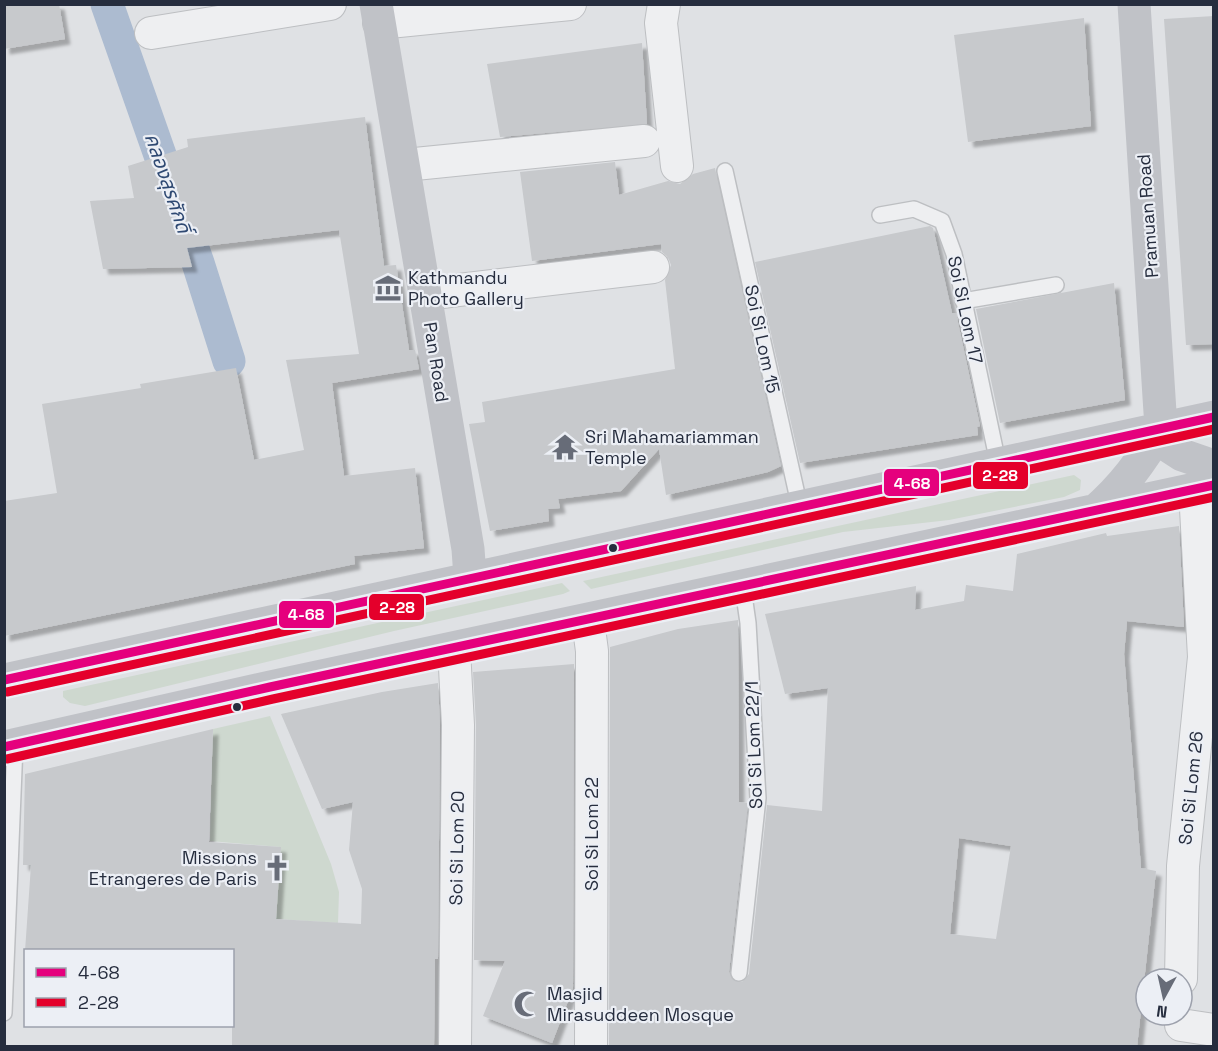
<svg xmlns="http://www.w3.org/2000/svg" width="1218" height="1051" font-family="'Space Grotesk','Noto Sans Thai',sans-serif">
  <defs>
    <filter id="shadow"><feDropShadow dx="5.5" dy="5.5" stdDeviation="1.5" flood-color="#0004"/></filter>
  </defs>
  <rect width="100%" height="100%" fill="#dfe1e4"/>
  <path fill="#ced8cf" d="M1074,475l7,5 -1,10 -16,7 -115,23 -106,12 -252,57 -8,-8z
    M562,583l8,8 -7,3 -169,37 -309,75 -15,-3 -7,-6v-6z
    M270,716l61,148 8,28 -1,31 -62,-4 4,-72 -70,-6 3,-112z"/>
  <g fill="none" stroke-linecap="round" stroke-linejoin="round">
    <path stroke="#acbbd0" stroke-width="33" d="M107,4l91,259 31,98"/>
  </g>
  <path fill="#c7c9cc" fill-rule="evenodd" filter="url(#shadow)" d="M4,4h55l6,35 -61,10z
    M1214,16v328l-28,1 -22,-326z
    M1084,18l7,108 -123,16 -14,-107z
    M642,43l5,81 -147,13 -13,-73z
    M365,117l19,149 12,-1 13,85h6l4,19 -87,14 12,93 71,-8 9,80 -70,8 1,8 -351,72v-135l53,-8 -15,-89 99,-16 -1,-4 96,-16 18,92 50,-10 -18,-90 73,-6 -20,-124 -152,18 5,19 -89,2 -13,-68 44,-3 -6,-32 60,-19 -1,-8z
    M615,162l4,33 49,-14 12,3 13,-10 22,-6 66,298 -13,6 -102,23 -7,-46 -38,42 -63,8 2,9 -12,1 1,12 -59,10 -21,-107 16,-2 -3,-20 193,-33 -10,-89 6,-15 -3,-8 -6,-5 -1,-8 -129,17 -12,-89z
    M930,226l3,2 19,85h4l24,113 -3,1 1,8 -178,28 -45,-201z
    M1114,283l11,117 -125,23 -24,-114z
    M1179,526l5,101 -57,-6 -3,33 17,214 15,3 -19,176h-528l1,-400 68,-18 60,-9 1,182 9,1 -19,169 4,8 9,2 7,-8 18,-169 55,6 6,-123 -43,6 -20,-80 151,-28 -1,24 49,-9 2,-16 47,6 4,-37 89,-21 1,3zM959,838l52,8 -15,93 -46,-5z
    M574,664l-1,324 -21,55 -69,-27 22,-55 -31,-1 2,-235 -3,-53z
    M438,683l2,42 -2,234h-3l-1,88h-202v-96h-207l6,-86h-8l2,-91 188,-45 -4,113 72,5 -5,72 85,5 1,-35 -13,-39 4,-48 -31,7 -41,-95 101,-22z"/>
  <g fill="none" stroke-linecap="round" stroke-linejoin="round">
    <g stroke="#bdbfc2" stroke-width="18">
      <path id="lane" d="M725,171l75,337
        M880,215l34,-6 28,12 12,33 44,209
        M963,301l93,-16
        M739,973l19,-175 -10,-175 -5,-35
        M4,1013l11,-268"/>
    </g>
    <g stroke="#bdbfc2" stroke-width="34">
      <path id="street" d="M664,4l-3,19 16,143
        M379,23l191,-19
        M151,33l179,-29
        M405,165l239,-24
        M425,294l228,-27
        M588,621l4,30 -1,395
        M454,649l4,76 -3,321
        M1181,979l2,-113 21,-209 -9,-167
        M1181,1025l33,5"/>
    </g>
    <use href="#lane" stroke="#eeeff1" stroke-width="15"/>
    <use href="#street" stroke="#eeeff1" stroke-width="32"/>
    <path stroke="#c0c2c7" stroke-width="33" d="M376,4l92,545 2,28
      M1134,4l27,424 4,16 17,11 32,11
      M1094,512c29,-25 48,-51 67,-84
      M4,680l1210,-263
      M4,747l266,-60 944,-202"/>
    <g stroke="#eceff5" stroke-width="14">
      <path id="bus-1" d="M4,680l1210,-263
        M4,747l266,-60 944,-202"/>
    </g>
    <g stroke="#eceff5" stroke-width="14">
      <path id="bus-2" d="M7,692l1207,-263
        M7,759l266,-60 941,-202"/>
    </g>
    <use href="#bus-1" stroke="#e5007d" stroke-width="9"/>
    <use href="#bus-2" stroke="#e4002b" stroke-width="9"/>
  </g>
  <defs>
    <g id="museum-bare" transform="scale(2.07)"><path d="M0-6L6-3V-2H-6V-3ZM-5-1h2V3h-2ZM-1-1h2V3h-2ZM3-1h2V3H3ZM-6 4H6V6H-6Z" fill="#676c78" stroke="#eceff5" stroke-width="2.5" paint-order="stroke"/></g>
    <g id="temple-bare" transform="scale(2.07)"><path d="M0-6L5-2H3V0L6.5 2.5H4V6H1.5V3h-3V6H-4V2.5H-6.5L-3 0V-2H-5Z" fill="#676c78" stroke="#eceff5" stroke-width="2.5" paint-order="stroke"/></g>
    <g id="church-bare" transform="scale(2.07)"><path d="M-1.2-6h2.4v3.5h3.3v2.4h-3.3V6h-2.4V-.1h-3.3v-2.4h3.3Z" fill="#676c78" stroke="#eceff5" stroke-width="2.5" paint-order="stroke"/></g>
    <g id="mosque-bare" transform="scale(2.07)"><path d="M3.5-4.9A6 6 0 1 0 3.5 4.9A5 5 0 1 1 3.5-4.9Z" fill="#676c78" stroke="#eceff5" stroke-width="2.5" paint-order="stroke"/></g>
  </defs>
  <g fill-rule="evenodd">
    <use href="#museum-bare" x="388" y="288"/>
    <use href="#temple-bare" x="565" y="447"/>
    <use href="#church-bare" x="277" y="868"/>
    <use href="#mosque-bare" x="527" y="1004"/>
  </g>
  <g fill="#262d3e" stroke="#eceff5" stroke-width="2">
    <circle cx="613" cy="548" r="5"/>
    <circle cx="237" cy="707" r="5"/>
  </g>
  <g text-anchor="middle" stroke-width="4.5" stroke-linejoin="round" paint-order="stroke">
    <g font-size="18" fill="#262d3e" stroke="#eceff5">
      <text transform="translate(1148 216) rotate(-94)" y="6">Pramuan Road</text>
      <text transform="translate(965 310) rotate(78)" y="6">Soi Si Lom 17</text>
      <text transform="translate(762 339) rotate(78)" y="6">Soi Si Lom 15</text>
      <text transform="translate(436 362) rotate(81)" y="6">Pan Road</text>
      <text transform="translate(754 745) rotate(-92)" y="6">Soi Si Lom 22/1</text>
      <text transform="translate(1191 788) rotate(-84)" y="6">Soi Si Lom 26</text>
      <text transform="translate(592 834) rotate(-90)" y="6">Soi Si Lom 22</text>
      <text transform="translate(457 848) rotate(-89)" y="6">Soi Si Lom 20</text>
    </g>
    <g font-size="18" fill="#262d3e" stroke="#eceff5" text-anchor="start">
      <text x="408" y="284">Kathmandu<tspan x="408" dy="21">Photo Gallery</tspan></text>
      <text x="585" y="443">Sri Mahamariamman<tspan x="585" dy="21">Temple</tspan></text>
      <text x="257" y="864" text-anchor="end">Missions<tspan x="257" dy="21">Etrangeres de Paris</tspan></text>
      <text x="547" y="1000">Masjid<tspan x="547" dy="21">Mirasuddeen Mosque</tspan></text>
    </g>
    <g font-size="20" font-style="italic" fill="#2f4972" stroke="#eceff5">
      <text transform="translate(168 183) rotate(71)" y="7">คลองสุรศักดิ์</text>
    </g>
  </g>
  <g stroke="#eceff5" stroke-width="2">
    <rect x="972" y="461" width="57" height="29" rx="6" fill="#e4002b"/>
    <rect x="883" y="468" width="57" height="29" rx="6" fill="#e5007d"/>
    <rect x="368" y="593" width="57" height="28" rx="6" fill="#e4002b"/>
    <rect x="278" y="600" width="57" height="29" rx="6" fill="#e5007d"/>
  </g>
  <g font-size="16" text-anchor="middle" font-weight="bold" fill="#fff">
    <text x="1000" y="481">2-28</text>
    <text x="912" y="489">4-68</text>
    <text x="397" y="613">2-28</text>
    <text x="306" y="620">4-68</text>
  </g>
  <rect width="1218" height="1051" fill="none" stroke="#262d3e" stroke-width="12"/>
  <rect x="24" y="949" width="210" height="78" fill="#eceff5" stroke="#9da1ac" stroke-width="1.5"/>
  <rect x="36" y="968" width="30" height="9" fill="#e5007d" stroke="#9da1ac" stroke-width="1.5"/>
  <text x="78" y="979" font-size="18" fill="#262d3e">4-68</text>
  <rect x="36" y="998" width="30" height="9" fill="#e4002b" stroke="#9da1ac" stroke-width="1.5"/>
  <text x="78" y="1009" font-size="18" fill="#262d3e">2-28</text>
  <g transform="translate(1164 997) rotate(188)"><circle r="28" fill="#eceff5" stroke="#9da1ac" stroke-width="1.5"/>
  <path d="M0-4.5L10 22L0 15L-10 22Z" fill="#676c78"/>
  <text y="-9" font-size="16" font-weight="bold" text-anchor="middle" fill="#262d3e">N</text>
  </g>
</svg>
